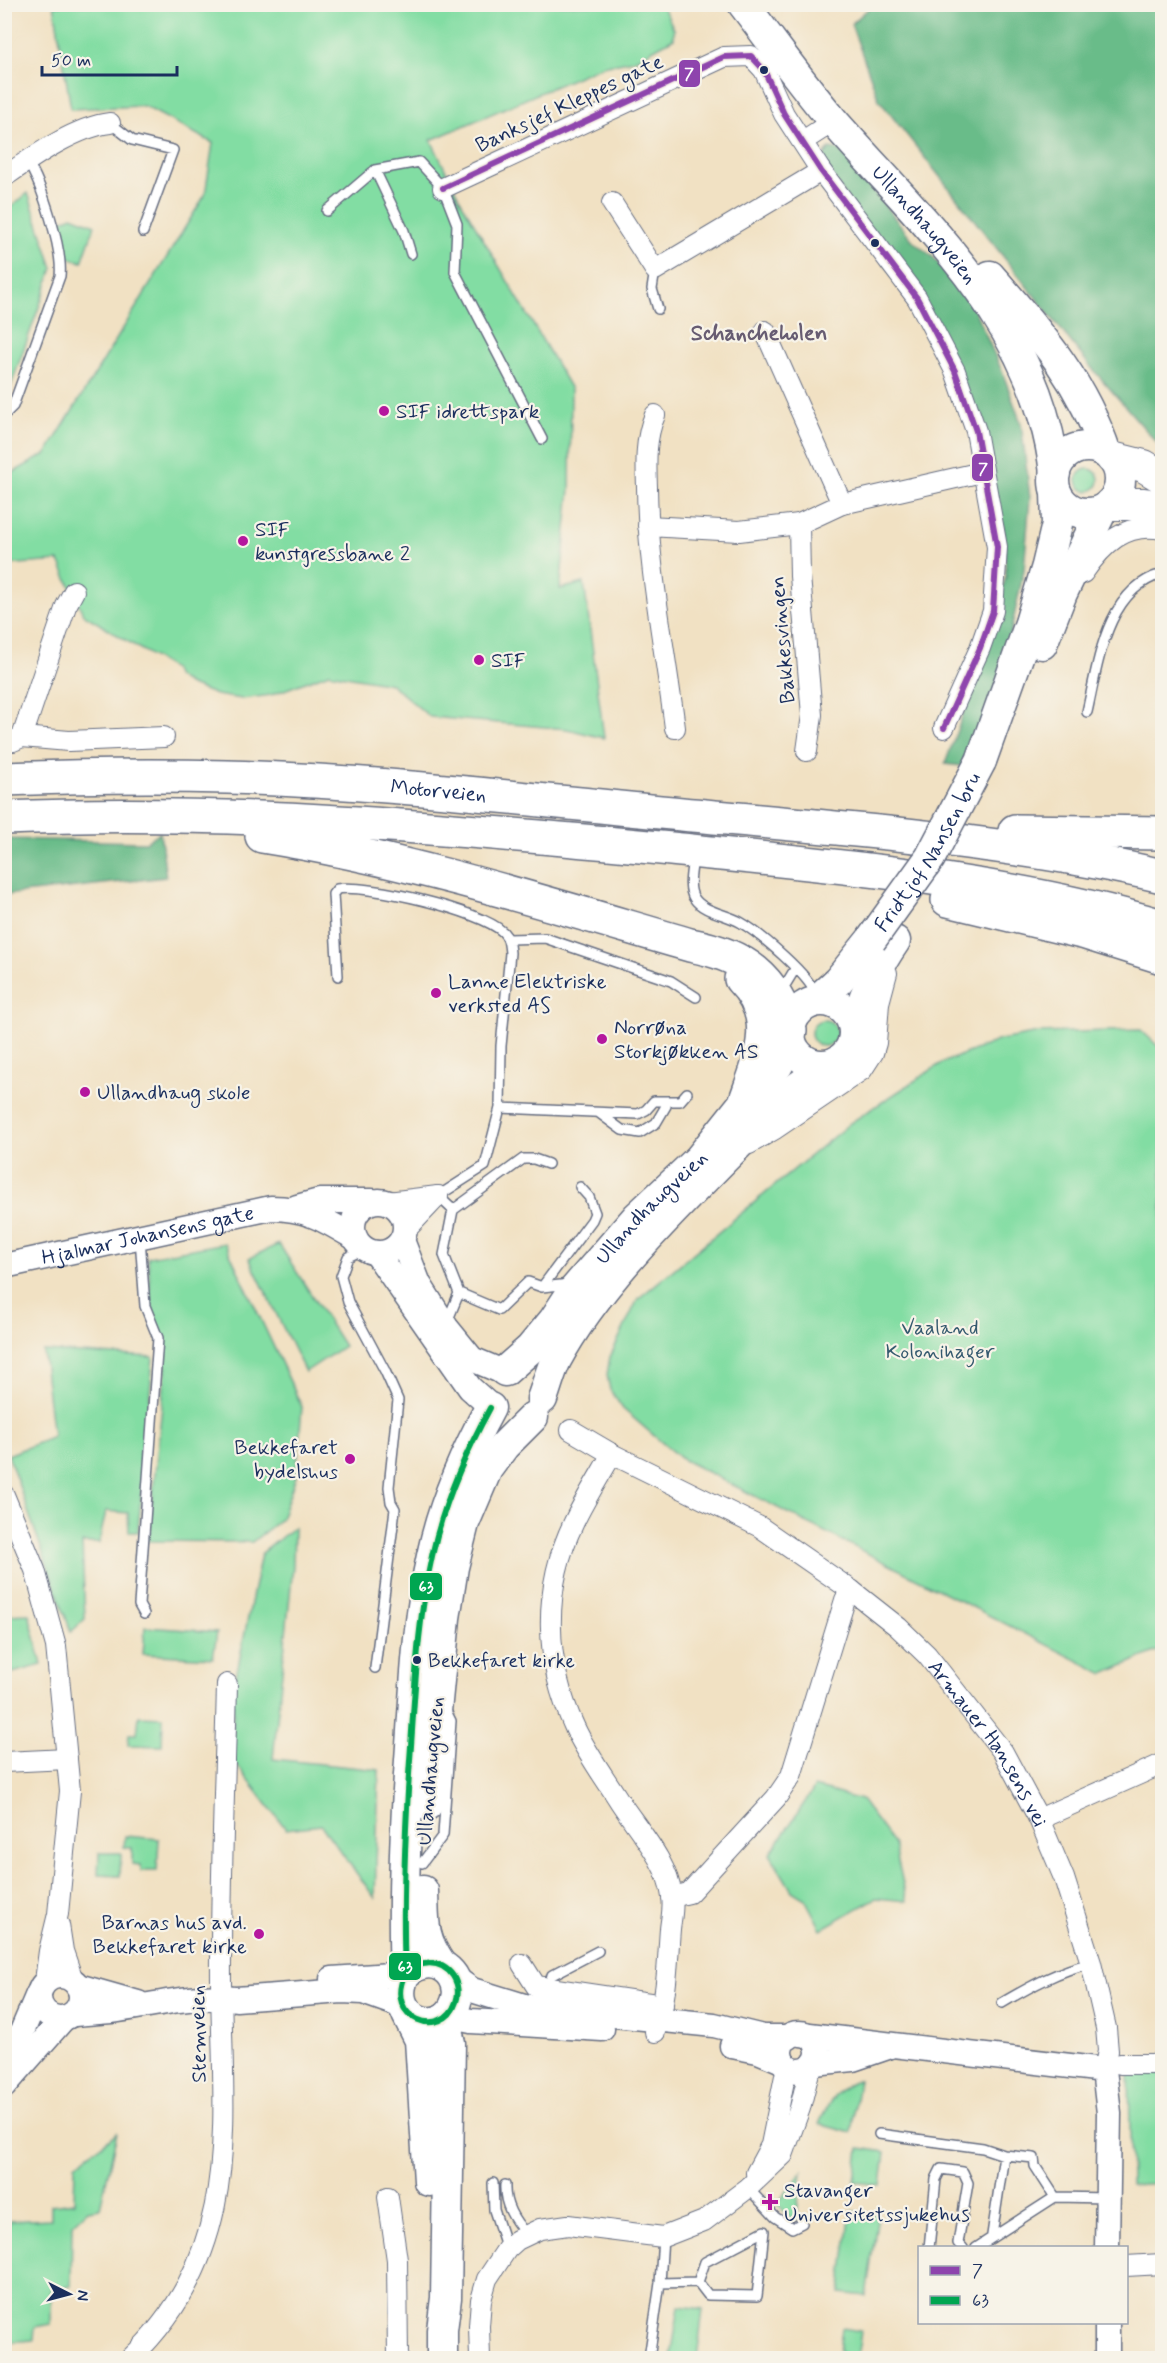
<svg xmlns="http://www.w3.org/2000/svg" width="1167" height="2363" font-family="Mynerve,sans-serif">
  <rect width="100%" height="100%" fill="#f7f3e8"/>
  <filter id="ink" filterUnits="userSpaceOnUse"><feTurbulence type="fractalNoise" baseFrequency=".0167" numOctaves="2"/><feDisplacementMap in="SourceGraphic" scale="12" xChannelSelector="R" yChannelSelector="G"/><feConvolveMatrix kernelMatrix="1 2 1 2 8 2 1 2 1" color-interpolation-filters="sRGB"/></filter>
  <filter id="wash" filterUnits="userSpaceOnUse"><feTurbulence type="fractalNoise" baseFrequency=".008" numOctaves="4" result="noise"/><feDisplacementMap in="SourceGraphic" scale="24" xChannelSelector="R" yChannelSelector="G"/><feGaussianBlur stdDeviation="1.35" result="paint"/><feColorMatrix in="noise" values="0 0 0 0 0 0 0 0 0 0 0 0 0 0 0 0 0 1.4 0 .05"/><feComposite in="paint" operator="in"/></filter>
  <g filter="url(#wash)">
    <rect width="100%" height="100%" fill="#f1e1c3"/>
    <path fill="#82dda3" stroke="#4e8680" stroke-width="1.5" d="M54,5h608l12,24v9l-40,22 -32,6 -171,74 28,58 112,191 -1,100 -10,100 24,-6 20,155 -37,-9 -137,-12 -39,-33 -62,-11 -58,22 -29,4 -26,-4 -28,-11 -11,-7 -4,-8 -90,-55 -24,-53 -54,4v-88l41,-23 159,-259 8,-52 -69,-37 -73,3z
      M28,193l25,75 -48,134v-190z
      M72,216l23,9 -13,37 -15,-5 -10,-34z
      M1077 480a11 11 0 1 1 22 0a11 11 0 1 1-22 0Z
      M811 1033a13 13 0 1 1 26 0a13 13 0 1 1-26 0Z
      M1141,1030l21,20v599l-58,25 -424,-216 -57,-49 -13,-19 -3,-15 3,-18 28,-58 212,-176 92,-60 58,-23 39,-7z
      M225,1243l77,164 -6,69 -15,43 -29,23 -104,-1 18,-174 -15,-63 -3,-47z
      M279,1244l65,102 -39,26 -56,-114z
      M43,1351l110,6 -15,175h-9l-1,-19 -22,-2 -7,32h-17l3,76 -14,13 -63,-177 45,-18z
      M294,1527l-1,39 -20,193 106,11 -4,128 -54,-73 -35,4 -53,-69v-69l28,-137z
      M29,1614l13,51 -37,10v-60z
      M145,1627l72,5 -4,26 -70,-4z
      M139,1716l24,1 -1,29 -34,-1 1,-11h8z
      M815,1787l46,13 33,44 13,57 -31,-3 -55,31 -16,-30 -13,-8 -22,-37z
      M125,1836l34,3 -2,32h-16v-6l-9,-1v-16l-8,-1z
      M99,1853h22l-1,23 -22,-1z
      M1129,2073l33,1v109l-31,2z
      M859,2080l-8,53 -32,-9c11,-23 15,-34 40,-44z
      M117,2133l-17,75 -12,2 -16,15 -1,61 -20,3v35l-16,3 -1,13 -29,2 -1,-89 5,-32 42,-2v-14l23,-3 1,-37z
      M859,2148l26,4 -4,33 -26,-3z
      M802,2172l-6,49 -9,-6 -10,-11z
      M851,2211l27,4 -12,81 -26,-3z
      M679,2306l24,3 -6,49h-26z
      M842,2328l19,3 -4,27h-16l1,-5 -3,-1z"/>
    <path fill="#69bc89" stroke="#427674" stroke-width="1.5" d="M874,4l288,1v441l-4,-2 -68,-78 -211,-266 -28,-76z
      M830,148l10,2 74,92 20,16 39,49 29,64 19,52 9,75 -6,72 -16,75 -37,122 -26,-3 38,-106 23,-82 -2,-43 -25,-115 -155,-256 1,-8z
      M160,832l6,45 -161,18 -1,-56 142,3z"/>
  </g>
  <g filter="url(#ink)">
    <g fill="none" stroke-linecap="round" stroke-linejoin="round">
      <g stroke="#666d81" stroke-width="12">
        <path id="service" d="M110,123l22,17 41,10 -30,82
          M375,170l29,61 7,23
          M327,211l48,-41 44,-8 24,26 14,36 -2,48 87,167
          M655,270l-3,19 6,20
          M4,415l9,-9 47,-130c3,-26 -18,-92 -33,-115
          M1087,712c11,-48 19,-123 75,-138
          M693,857c-1,13 -6,30 1,41 9,14 32,16 46,24 18,10 72,55 76,74
          M509,939l36,-1 126,43 25,16
          M338,976l-5,-82 4,-5c31,-5 143,21 166,43 6,6 6,12 7,21l-9,93 -1,62 -15,58 -47,30 15,14 -9,45 15,38 40,17 29,-28 14,5 28,-3
          M781,992l14,-23
          M500,1108l138,6 8,-4 8,-9h26l7,-8
          M599,1113l23,17 18,3 16,-10 10,-17
          M453,1210l70,-51h11l14,5
          M140,1238l5,68 13,32 -19,267 5,9
          M364,1249l-16,8 -7,19 7,26 37,69 13,29 -9,87 2,15 4,7 -20,159
          M542,1287l50,-67 3,-7 -6,-16 -9,-10
          M447,1322l12,-29
          M422,1863l21,-28 8,-114 -6,-12
          M553,1989l-3,-6 2,-8 46,-24
          M1002,2003c29,-17 56,-32 89,-40
          M879,2134l104,14 21,7 30,3 1,8 20,31
          M493,2183l1,27 13,39
          M505,2185c-1,20 9,35 21,49
          M748,2188l27,29 17,11 10,-5
          M764,2231l-7,65 -49,-1 -10,-13 7,-20z
          M992,2235l12,-80
          M929,2248l7,-69 5,-10 22,3 5,11 -10,60 5,5
          M976,2248l79,-51 53,1
          M660,2283l38,-1
          M649,2358l11,-75 3,-46"/>
      </g>
      <g stroke="#666d81" stroke-width="22">
        <g id="minor">
          <path d="M803,141l31,-20"/>
          <path d="M4,177c29,-20 71,-50 106,-54"/>
          <path d="M443,188l281,-131 27,-1 13,14 20,44 37,57 96,127 38,73 21,60 21,116 -4,64 -13,37 -36,80"/>
          <path d="M612,203l43,67 166,-99"/>
          <path d="M765,331l77,173"/>
          <path d="M655,415c-10,23 -9,47 -8,72 1,82 18,161 28,241"/>
          <path d="M799,524l1,52 12,139 -5,36"/>
          <path d="M648,526l91,5 60,-7 43,-20 140,-32"/>
          <path d="M1083,573c20,-29 42,-51 79,-44"/>
          <path d="M22,737l44,-131 8,-15"/>
          <path d="M4,741h9l9,-4 47,4 95,-4"/>
          <path d="M749,1144l26,-15 87,-59 11,-17 3,-10 3,-40 8,-30"/>
          <path d="M388,1202l50,-6"/>
          <path d="M405,1231l33,-35"/>
          <path id="s1" d="M571,1430l41,24 148,73 91,63 47,37 29,28 76,97 36,67 25,59 27,85 15,65 2,23 -4,19"/>
          <path d="M612,1454c-13,23 -27,45 -38,68 -32,66 -30,140 1,206 12,26 30,50 45,74 19,29 48,60 52,95 2,10 -1,22 -2,32 -2,24 -2,49 -7,73 -2,10 -7,18 -8,30"/>
          <path d="M4,1495l31,75 21,76 14,145 -12,123 -9,37 -4,30"/>
          <path d="M4,1762l63,-3"/>
          <path d="M1039,1819l123,-55"/>
          <path d="M672,1897l17,-4 87,-95 15,-22 54,-176 6,-10"/>
          <path d="M59,1925l4,26 10,29"/>
          <path d="M522,1964l14,22 127,19"/>
          <path d="M1120,2064h42"/>
          <path d="M756,2173l15,-28 16,-79"/>
          <path d="M388,2197l9,63 1,98"/>
          <path d="M1126,2266l36,-2"/>
          <path d="M131,2358c120,-115 88,-253 90,-401 0,-91 4,-182 6,-273"/>
          <path d="M480,2358l-1,-32 2,-26 6,-21 20,-30 10,-9 23,-11 28,-4 95,12 41,-16 44,-33 35,-33 17,-47 10,-40"/>
        </g>
      </g>
      <g stroke="#666d81" stroke-width="27">
        <g id="tertiary">
          <circle cx="379" cy="1227" r="26"/>
          <path d="M297,1207l22,-6h53"/>
          <path d="M402,1240l17,44 27,43 26,32 31,13"/>
          <path d="M376,1253l94,135 19,17"/>
          <path id="s2" d="M4,1266l267,-58c36,0 54,12 84,30"/>
          <circle cx="60" cy="1997" r="21"/>
          <path d="M455,1978l17,12 52,16 190,19 49,12h26"/>
          <path d="M332,1979l73,-5"/>
          <path d="M78,1986l60,17"/>
          <path d="M74,2014c12,-1 25,-2 37,-3 41,-5 84,-18 125,-12l106,-8 21,1 39,14"/>
          <path d="M447,2016l24,5 131,8"/>
          <circle cx="799" cy="2052" r="19"/>
          <path d="M801,2034l303,36 5,43 -2,135"/>
          <path d="M732,2046l26,5 24,10"/>
          <path d="M814,2063l39,-4 35,-12"/>
          <path d="M4,2074l34,-80"/>
          <path d="M4,2086l59,-67"/>
          <path d="M1107,2358v-36"/>
        </g>
      </g>
      <g stroke="#666d81" stroke-width="33">
        <g id="primary">
          <path id="s3" d="M743,4c31,40 60,82 93,120 93,105 202,201 219,349"/>
          <path d="M990,276c50,58 91,103 116,177"/>
          <circle cx="1087" cy="480" r="33"/>
          <path d="M1042,644l20,-51 40,-83"/>
          <path d="M981,761l49,-138 17,-57 10,-42 -1,-32"/>
          <circle cx="822" cy="1033" r="32"/>
          <path d="M816,1001l22,-20 33,-41"/>
          <path d="M854,1034c6,-34 21,-64 41,-93"/>
          <path id="s4" d="M505,1371l25,-22 24,-29 19,-29 64,-74 62,-58 47,-59 19,-18 13,-17 12,-27"/>
          <path d="M542,1399c5,-13 8,-27 14,-39 41,-76 112,-144 173,-206 34,-34 63,-69 107,-92"/>
          <path d="M427,1805l18,-187 8,-51 11,-44 23,-54 17,-23 29,-29"/>
          <path d="M423,1891c1,33 -1,46 18,74"/>
          <path d="M405,1974c14,-13 35,-16 48,2 5,8 6,18 3,26 -13,39 -73,17 -51,-28 -3,-71 0,-143 5,-214 5,-68 7,-138 22,-204 11,-52 33,-102 58,-148"/>
          <path d="M407,2014l13,26 9,141"/>
          <path d="M442,2358v-28l4,-32 4,-255 -6,-25"/>
        </g>
      </g>
      <g stroke="#666d81" stroke-width="34">
        <path id="trunk" d="M1112,458l32,8 18,11
          M1110,504h34l18,5"/>
      </g>
      <g stroke="#666d81" stroke-width="36">
        <g id="motorway">
          <path id="s5" d="M4,779c75,-3 149,-4 223,-2 152,4 303,23 455,37 160,15 323,25 480,62"/>
          <path d="M4,818c223,-10 446,10 667,31 165,17 332,30 491,77"/>
          <path d="M1015,831l147,2"/>
          <path d="M262,836c145,23 287,68 428,109 54,10 85,32 100,86"/>
          <path d="M948,900l138,33 76,24"/>
          <path d="M741,979c38,38 20,79 5,121"/>
        </g>
      </g>
      <use href="#service" stroke="#fff" stroke-width="9"/>
      <use href="#minor" stroke="#fff" stroke-width="20"/>
      <use href="#tertiary" stroke="#fff" stroke-width="24"/>
      <use href="#primary" stroke="#fff" stroke-width="30"/>
      <use href="#trunk" stroke="#fff" stroke-width="32"/>
      <use href="#motorway" stroke="#fff" stroke-width="33"/>
      <g stroke="#666d81" stroke-width="33" stroke-linecap="butt">
        <g id="primary-bridge">
          <path id="s6" d="M871,940l59,-82 51,-97"/>
        </g>
      </g>
      <use href="#primary-bridge" stroke="#fff" stroke-width="30"/>
      <g stroke="#f7f3e8" stroke-width="10">
        <path id="bus-1" d="M443,188l281,-131 27,-1 13,14 20,44 37,57 96,127 38,73 21,60 21,116 -4,64 -13,37 -36,80"/>
      </g>
      <g stroke="#f7f3e8" stroke-width="10">
        <path id="bus-2" d="M405,1974c14,-13 35,-16 48,2 5,8 6,18 3,26 -13,39 -73,17 -51,-28 -3,-71 0,-143 5,-214 5,-68 7,-138 22,-204 11,-52 33,-102 58,-148"/>
      </g>
      <use href="#bus-1" stroke="#8e44ad" stroke-width="6"/>
      <use href="#bus-2" stroke="#00a651" stroke-width="6"/>
    </g>
  </g>
  <g fill="#1b2f5e" stroke="#f7f3e8" stroke-width="2">
    <circle cx="764" cy="70" r="5"/>
    <circle cx="875" cy="243" r="5"/>
    <circle cx="417" cy="1660" r="5"/>
  </g>
  <g fill="#b5179e" stroke="#f7f3e8" stroke-width="2">
    <circle cx="384" cy="411" r="6"/>
    <circle cx="243" cy="541" r="6"/>
    <circle cx="479" cy="660" r="6"/>
    <circle cx="436" cy="993" r="6"/>
    <circle cx="602" cy="1039" r="6"/>
    <circle cx="85" cy="1092" r="6"/>
    <circle cx="350" cy="1459" r="6"/>
    <circle cx="259" cy="1934" r="6"/>
    <path d="M767 2193h6v6h6v6h-6v6h-6v-6h-6v-6h6z"/>
  </g>
  <g text-anchor="middle" stroke-width="4.5" stroke-linejoin="round" paint-order="stroke">
    <g font-size="20" fill="#1b2f5e" stroke="#f7f3e8" text-anchor="start">
      <text x="428" y="1667">Bekkefaret kirke</text>
    </g>
    <g font-size="21" fill="#1b2f5e" stroke="#f7f3e8">
      <text transform="translate(569 103) rotate(-25)" y="7">Banksjef Kleppes gate</text>
      <text dy="7" stroke="none"><textPath href="#s3" startOffset="286">Ullandhaugveien</textPath></text>
      <text transform="translate(782 640) rotate(-95)" y="7">Bakkesvingen</text>
      <text dy="7" stroke="none"><textPath href="#s5" startOffset="435">Motorveien</textPath></text>
      <text dy="7" stroke="none"><textPath href="#s6" startOffset="105">Fridtjof Nansen bru</textPath></text>
      <text dy="7" stroke="none"><textPath href="#s4" startOffset="220">Ullandhaugveien</textPath></text>
      <text dy="7" stroke="none"><textPath href="#s2" startOffset="147">Hjalmar Johansens gate</textPath></text>
      <text dy="7" stroke="none"><textPath href="#s1" startOffset="531">Armauer Hansens vei</textPath></text>
      <text transform="translate(430 1771) rotate(-85)" y="7">Ullandhaugveien</text>
      <text transform="translate(198 2034) rotate(-91)" y="7">Stemveien</text>
    </g>
    <g font-size="21" fill="#1b2f5e" stroke="#f7f3e8" text-anchor="start">
      <text x="396" y="418">SIF idrettspark</text>
      <text x="255" y="536">SIF<tspan x="255" dy="24">kunstgressbane 2</tspan></text>
      <text x="491" y="667">SIF</text>
      <text x="448" y="988">Lanne Elektriske<tspan x="448" dy="24">verksted AS</tspan></text>
      <text x="614" y="1034">Norrøna<tspan x="614" dy="24">Storkjøkken AS</tspan></text>
      <text x="97" y="1099">Ullandhaug skole</text>
      <text x="338" y="1454" text-anchor="end">Bekkefaret<tspan x="338" dy="24">bydelshus</tspan></text>
      <text x="247" y="1929" text-anchor="end">Barnas hus avd.<tspan x="247" dy="24">Bekkefaret kirke</tspan></text>
      <text x="784" y="2197">Stavanger<tspan x="784" dy="24">Universitetssjukehus</tspan></text>
    </g>
    <g font-size="21" fill="#355a6f" stroke="#f7f3e8">
      <text x="940" y="1334">Vaaland<tspan x="940" dy="24">Kolonihager</tspan></text>
    </g>
    <g font-size="22" font-weight="bold" fill="#675c72" stroke="#f7f3e8">
      <text x="759" y="340">Schancheholen</text>
    </g>
  </g>
  <g stroke="#f7f3e8" stroke-width="2">
    <rect x="678" y="59" width="23" height="29" rx="6" fill="#8e44ad"/>
    <rect x="971" y="453" width="23" height="29" rx="6" fill="#8e44ad"/>
    <rect x="409" y="1572" width="34" height="29" rx="6" fill="#00a651"/>
    <rect x="388" y="1952" width="34" height="29" rx="6" fill="#00a651"/>
  </g>
  <g font-size="16" text-anchor="middle" font-weight="bold" fill="#fff">
    <text x="689" y="79">7</text>
    <text x="983" y="474">7</text>
    <text x="426" y="1592">63</text>
    <text x="405" y="1972">63</text>
  </g>
  <rect width="1167" height="2363" fill="none" stroke="#f7f3e8" stroke-width="24"/>
  <rect x="918" y="2246" width="210" height="78" fill="#f7f3e8" stroke="#9fa5b1" stroke-width="1.5"/>
  <rect x="930" y="2266" width="30" height="9" fill="#8e44ad" stroke="#9fa5b1" stroke-width="1.5"/>
  <text x="972" y="2276" font-size="18" fill="#1b2f5e">7</text>
  <rect x="930" y="2296" width="30" height="9" fill="#00a651" stroke="#9fa5b1" stroke-width="1.5"/>
  <text x="972" y="2306" font-size="18" fill="#1b2f5e">63</text>
  <g transform="translate(69 2294) rotate(96)" stroke="#f7f3e8" stroke-width="4.5" paint-order="stroke">
  <path d="M0-4.5L10 22L0 15L-10 22Z" fill="#1b2f5e"/>
  <text y="-9" font-size="16" font-weight="bold" text-anchor="middle" fill="#1b2f5e">N</text>
  </g>
  <path d="M42 66v9h135v-9" fill="none" stroke="#1b2f5e" stroke-width="3"/>
  <text x="51" y="66" font-size="18" fill="#1b2f5e" stroke="#f7f3e8" stroke-width="4.5" paint-order="stroke">50 m</text>
</svg>
